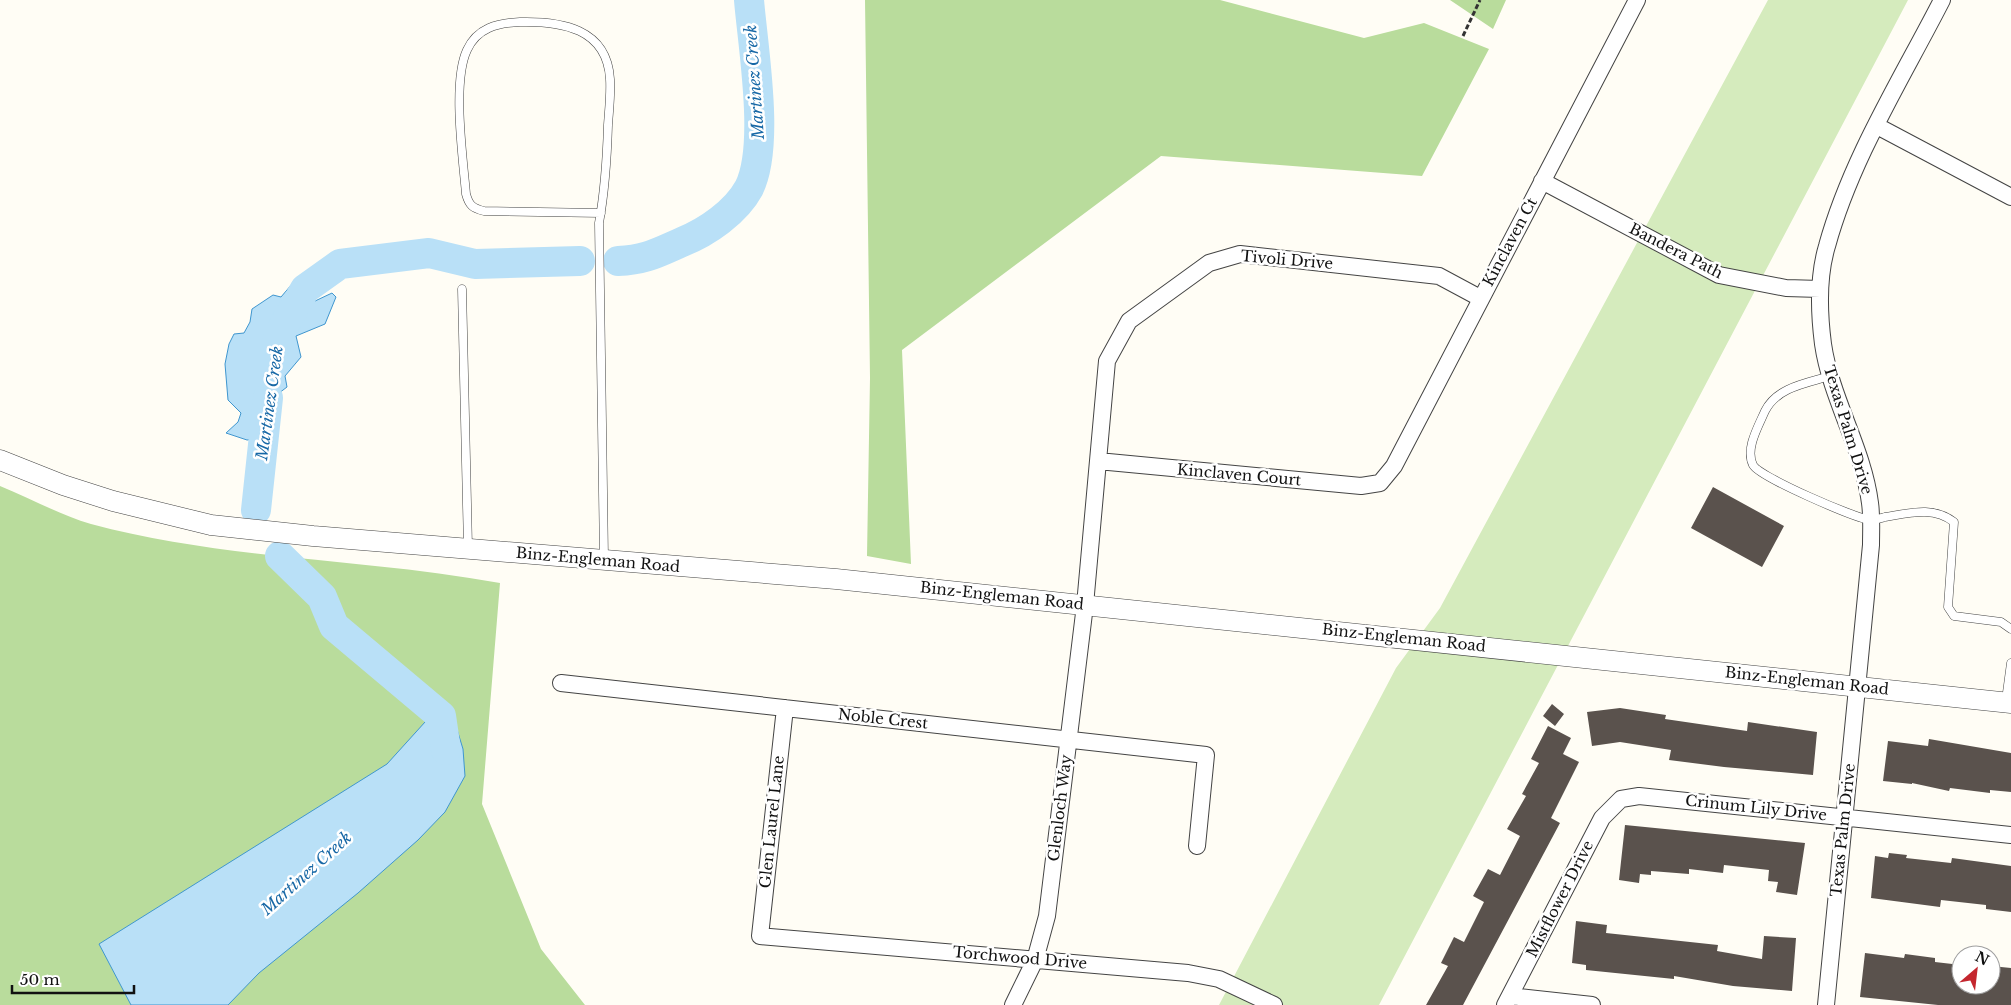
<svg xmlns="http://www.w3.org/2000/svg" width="2011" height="1005" font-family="'Libre Baskerville',serif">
  <rect width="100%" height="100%" fill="#fffdf5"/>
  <path fill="#d5ebbd" d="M1768,0h140l-529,1005h-160l177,-337 44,-60z"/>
  <path fill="#b9dc9c" d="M865,0h355l144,38 60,-15 65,26 -67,127 -261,-20 -259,194 9,214 -44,-8 3,-178z
    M1450,0h56l-13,29z
    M0,486c30,12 60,29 91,38 133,36 274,34 409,59l-18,221 59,145 44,56h-585z"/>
  <path fill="#b9e0f7" stroke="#3f96cf" d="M312,269l-21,24 5,17 36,-17 4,4 -11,27 -29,12 5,21 -16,19 2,11 -17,13 -3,38 -20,2 -21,-7 12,-11 3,-9 -13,-13 -3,-36 4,-20 5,-10 10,-1 6,-11 2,-13 21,-14 8,2 11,-13z
    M435,711l20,12 8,26 2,27 -20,36 -27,28 -60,53 -99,80 -31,32h-97l-32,-61 288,-180z"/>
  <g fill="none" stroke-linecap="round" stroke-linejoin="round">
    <path stroke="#b9e0f7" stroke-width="30" d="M618,261c27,-1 39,-8 64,-19 25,-10 54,-30 67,-54 21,-42 4,-140 0,-188
      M277,343l2,-9 26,-45 35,-25 89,-11 46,11 105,-3
      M256,510l12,-112
      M280,556l42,41 12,29 107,90 5,34"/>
  </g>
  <path fill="#5a524d" d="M1713,487l71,39 -22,41 -71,-39z
    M1552,704l12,10 -9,12 -12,-10z
    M1620,708l46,7 -1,4 82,12 1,-9 69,10 -4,43 -89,-8 -55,-7 2,-10 -51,-8 -28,4 -5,-34z
    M1548,726l23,12 -8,16 16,8 -28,56 9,5 -97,182h-37l22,-39 -7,-3 13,-26 10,5 20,-40 -11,-6 15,-27 12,6 20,-39 -13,-7 19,-33 -4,-2 17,-31 -8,-4z
    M1929,739l82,14v39l-21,-2v3l-40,-5 -1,3 -37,-8v1l-29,-3 5,-40 40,5z
    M1625,825l180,18 -8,52 -21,-3 2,-10 -10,-1 1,-11 -45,-5 -1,8 -34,-4v5l-38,-3v4l-11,-1 -1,9 -20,-3z
    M1889,853l18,2 -1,3 45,5 1,-5 59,8v46l-25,-3v-4l-45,-5 -1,7 -69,-9 4,-42 13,2z
    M1576,921l31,4 -1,8 112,12 -1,6 45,8 2,-23 32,2 -4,53 -59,-5 -59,-10v3l-88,-9v-5l-14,-2z
    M1865,953l39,5 1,-4 30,4v4l26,3v20h30v-19l20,2v37h-73l-78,-8z"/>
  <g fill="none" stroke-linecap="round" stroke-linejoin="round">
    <g stroke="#444" stroke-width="9">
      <path id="service" d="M601,213l-117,-2c-12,-3 -15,-6 -18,-17 -3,-36 -14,-112 1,-144 10,-22 30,-27 53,-28 41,-1 87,6 90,57 1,15 -1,31 -2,46 -1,33 -3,65 -9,98l5,335
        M462,289l6,258
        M1830,376c-23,7 -53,11 -65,35 -7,16 -20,38 -12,54 6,12 102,53 117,55 4,0 11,-2 15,-3 25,-4 48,-11 69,5l-6,85 6,9 47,6 10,7
        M2006,700l5,-37"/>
    </g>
    <g stroke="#444" stroke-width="18">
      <path id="minor" d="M1877,126l134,71
        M1542,181l177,94 67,13 34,1
        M1098,461l263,25 19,-3 14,-17 243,-466
        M561,683l645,72 -9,91
        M785,708l-25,228 428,37 31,6 55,26
        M1510,996l82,9
        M1013,1005l22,-45 12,-44 38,-311 22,-244 22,-40 80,-58 31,-9 199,22 41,22
        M1505,1005l97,-187 19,-19 18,-3 372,39
        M1826,1005l45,-460c0,-14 1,-28 -1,-42 -7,-55 -39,-104 -47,-159 -4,-31 -5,-68 4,-98 24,-87 74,-166 115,-246"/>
    </g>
    <g stroke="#444" stroke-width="21">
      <path id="tertiary" d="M0,460l63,25 50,16 98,24 102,11 523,43 1175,124"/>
    </g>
    <path stroke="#333" stroke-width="3" stroke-dasharray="5 2.5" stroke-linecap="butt" d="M1463,36l17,-36"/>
    <use href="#service" stroke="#fff" stroke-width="8"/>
    <use href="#minor" stroke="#fff" stroke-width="16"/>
    <use href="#tertiary" stroke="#fff" stroke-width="20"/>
  </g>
  <g text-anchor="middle" stroke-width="5" stroke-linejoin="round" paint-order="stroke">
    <g font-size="15" fill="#111" stroke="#fff">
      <text transform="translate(1510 242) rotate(-62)" y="5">Kinclaven Ct</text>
      <text transform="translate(1676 251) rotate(27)" y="5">Bandera Path</text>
      <text transform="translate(1287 260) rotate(5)" y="5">Tivoli Drive</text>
      <text transform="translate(1848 430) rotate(73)" y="5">Texas Palm Drive</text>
      <text transform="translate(1239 475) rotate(5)" y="5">Kinclaven Court</text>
      <text transform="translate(598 560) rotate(5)" y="5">Binz-Engleman Road</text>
      <text transform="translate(1002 596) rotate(6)" y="5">Binz-Engleman Road</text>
      <text transform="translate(1404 638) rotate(6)" y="5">Binz-Engleman Road</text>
      <text transform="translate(1807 681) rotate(6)" y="5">Binz-Engleman Road</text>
      <text transform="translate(883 719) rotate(6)" y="5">Noble Crest</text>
      <text transform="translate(1060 808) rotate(-83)" y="5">Glenloch Way</text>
      <text transform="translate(1756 808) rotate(6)" y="5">Crinum Lily Drive</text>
      <text transform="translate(772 822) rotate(-84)" y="5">Glen Laurel Lane</text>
      <text transform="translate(1843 830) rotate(-84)" y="5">Texas Palm Drive</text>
      <text transform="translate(1560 899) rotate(-63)" y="5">Mistflower Drive</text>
      <text transform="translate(1020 958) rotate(5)" y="5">Torchwood Drive</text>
    </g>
    <g font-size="16" font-style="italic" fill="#1768a6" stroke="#fff">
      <text transform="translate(754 82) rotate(-94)" y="6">Martinez Creek</text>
      <text transform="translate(269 403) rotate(-82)" y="6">Martinez Creek</text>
      <text transform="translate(306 873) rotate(-42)" y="6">Martinez Creek</text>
    </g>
  </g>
  <g transform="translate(1976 970) rotate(28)"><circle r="24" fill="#ffffff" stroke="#a0a0a0"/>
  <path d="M0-4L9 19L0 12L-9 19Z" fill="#c4262e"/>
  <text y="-8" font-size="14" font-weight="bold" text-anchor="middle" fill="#111111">N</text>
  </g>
  <path d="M12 985v8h122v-8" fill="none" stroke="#111111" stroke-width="2.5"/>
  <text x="20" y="985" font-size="15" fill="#111111" stroke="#ffffff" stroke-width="4" paint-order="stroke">50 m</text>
</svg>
